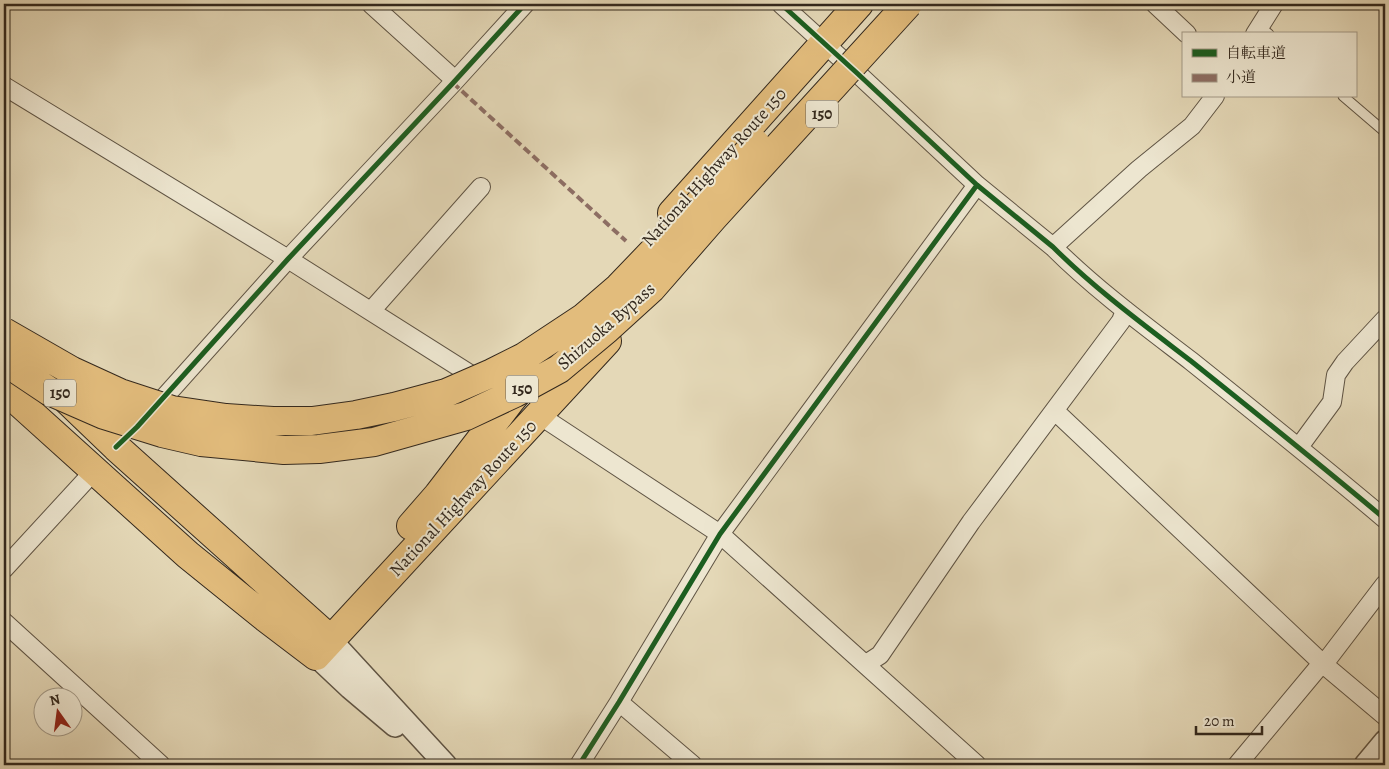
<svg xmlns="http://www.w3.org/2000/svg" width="1389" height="769" font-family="Alegreya,'Noto Serif JP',serif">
<rect width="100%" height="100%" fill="#e4d8b7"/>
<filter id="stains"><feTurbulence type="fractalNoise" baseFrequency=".004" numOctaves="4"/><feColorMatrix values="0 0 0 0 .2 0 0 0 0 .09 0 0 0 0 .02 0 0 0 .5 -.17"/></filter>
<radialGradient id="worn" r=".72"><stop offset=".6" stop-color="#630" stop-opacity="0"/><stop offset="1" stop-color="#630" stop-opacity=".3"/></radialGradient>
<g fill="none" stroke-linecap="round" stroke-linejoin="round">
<g stroke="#5f5444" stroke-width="11">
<path id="service" d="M1259 26 1269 34
M1343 96 1385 132"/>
</g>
<g stroke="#5f5444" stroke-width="20">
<path id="minor" d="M371 4 455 80
M781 4 858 74 977 185 1053 247C1095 289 1144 325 1191 361 1256 413 1321 465 1385 519
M1155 4 1187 34
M1255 34 1274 4
M4 86 288 259 511 400
M1053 247 1139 169 1192 126 1215 96
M371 311 481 187
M152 411 288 259 453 83 525 4
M1055 411 1322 663 1385 716
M539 415 720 534 977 765
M1299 447 1332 402 1336 375 1345 362 1385 319
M4 569 95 470
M4 622 161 765
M866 664 880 655 971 522 1121 321 1125 310
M619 702 693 765
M579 765 619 702 720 534 977 185
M1237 765 1322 663 1327 660 1385 584"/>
</g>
<g stroke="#5f5444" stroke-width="24">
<path id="tertiary" d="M331 640 446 765
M316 656 350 688 395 726
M1365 765 1385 741"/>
</g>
<g stroke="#33281d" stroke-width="30">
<path id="trunk" d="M672 213 859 4
M4 389 188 555 266 618 316 656
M67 400 116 447 331 640
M411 526 438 495 511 400 568 332
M316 656 607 341"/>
</g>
<use href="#service" stroke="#ede6d0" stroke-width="9"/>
<use href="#minor" stroke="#ede6d0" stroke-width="18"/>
<use href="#tertiary" stroke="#ede6d0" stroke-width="21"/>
<use href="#trunk" stroke="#e2bc7c" stroke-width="28"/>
<g stroke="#33281d" stroke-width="30" stroke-linecap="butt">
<path id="trunk-bridge" d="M4 332 72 371 120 393 172 410 226 418 273 421H312L356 415 394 407 446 393 492 373 524 357 583 318 619 287 756 144
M4 361 49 391 104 415 162 433 201 442 284 450 319 449 374 442 466 416 515 393 559 369 607 329 651 289 713 218 908 4"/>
</g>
<use href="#trunk-bridge" stroke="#e2bc7c" stroke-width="28"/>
<path stroke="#8d6e63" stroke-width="4" stroke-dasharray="8 4" stroke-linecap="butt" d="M453 83 626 241"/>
<g stroke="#ede6d0" stroke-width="8">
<path id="cycleway" d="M781 4 858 74 977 185 1053 247C1095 289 1144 325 1191 361 1256 413 1321 465 1385 519
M116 447 137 427 288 259 453 83 525 4
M579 765 619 702 720 534 977 185"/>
</g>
<use href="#cycleway" stroke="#1b5e20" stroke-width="5"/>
</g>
<g text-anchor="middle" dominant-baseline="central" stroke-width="4" stroke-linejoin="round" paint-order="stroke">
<g fill="#ede6d0" stroke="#6b6153" stroke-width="1">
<rect x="806" y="100.5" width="32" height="27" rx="4"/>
<rect x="506" y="375.5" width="32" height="27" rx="4"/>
<rect x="44" y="379.5" width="32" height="27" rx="4"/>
</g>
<g font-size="16" font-weight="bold" fill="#33281d">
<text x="822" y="114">150</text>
<text x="522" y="389">150</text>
<text x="60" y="393">150</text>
</g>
<g font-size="18" fill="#33281d" stroke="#ede6d0">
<text transform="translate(714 167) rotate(-48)">National Highway Route 150</text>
<text transform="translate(606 326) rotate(-41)">Shizuoka Bypass</text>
<text transform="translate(463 498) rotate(-47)">National Highway Route 150</text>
</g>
</g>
<rect width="1389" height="769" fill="none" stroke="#e4d8b7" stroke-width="20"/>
<rect x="5" y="5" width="1379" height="759" fill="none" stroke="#33281d" stroke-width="2.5"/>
<rect x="10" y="10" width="1369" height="749" fill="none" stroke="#33281d"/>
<rect x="1182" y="32" width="175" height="65" fill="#ede6d0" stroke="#a39a88"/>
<rect x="1192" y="49" width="25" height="8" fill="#1b5e20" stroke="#a39a88"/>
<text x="1226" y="58" font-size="15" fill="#33281d">自転車道</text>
<rect x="1192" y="74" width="25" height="8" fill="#8d6e63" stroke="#a39a88"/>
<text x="1226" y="82" font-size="15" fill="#33281d">小道</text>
<g transform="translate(58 712) rotate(346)"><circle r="24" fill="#ede6d0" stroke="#a39a88"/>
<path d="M0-4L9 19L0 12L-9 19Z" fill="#8f2418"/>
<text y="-8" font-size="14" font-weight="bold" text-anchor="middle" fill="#33281d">N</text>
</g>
<path d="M1196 726v8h66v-8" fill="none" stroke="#33281d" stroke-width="2.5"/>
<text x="1204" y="726" font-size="15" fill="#33281d" stroke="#ede6d0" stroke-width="4" paint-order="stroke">20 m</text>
<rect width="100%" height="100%" filter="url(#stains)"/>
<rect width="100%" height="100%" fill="url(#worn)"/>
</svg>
